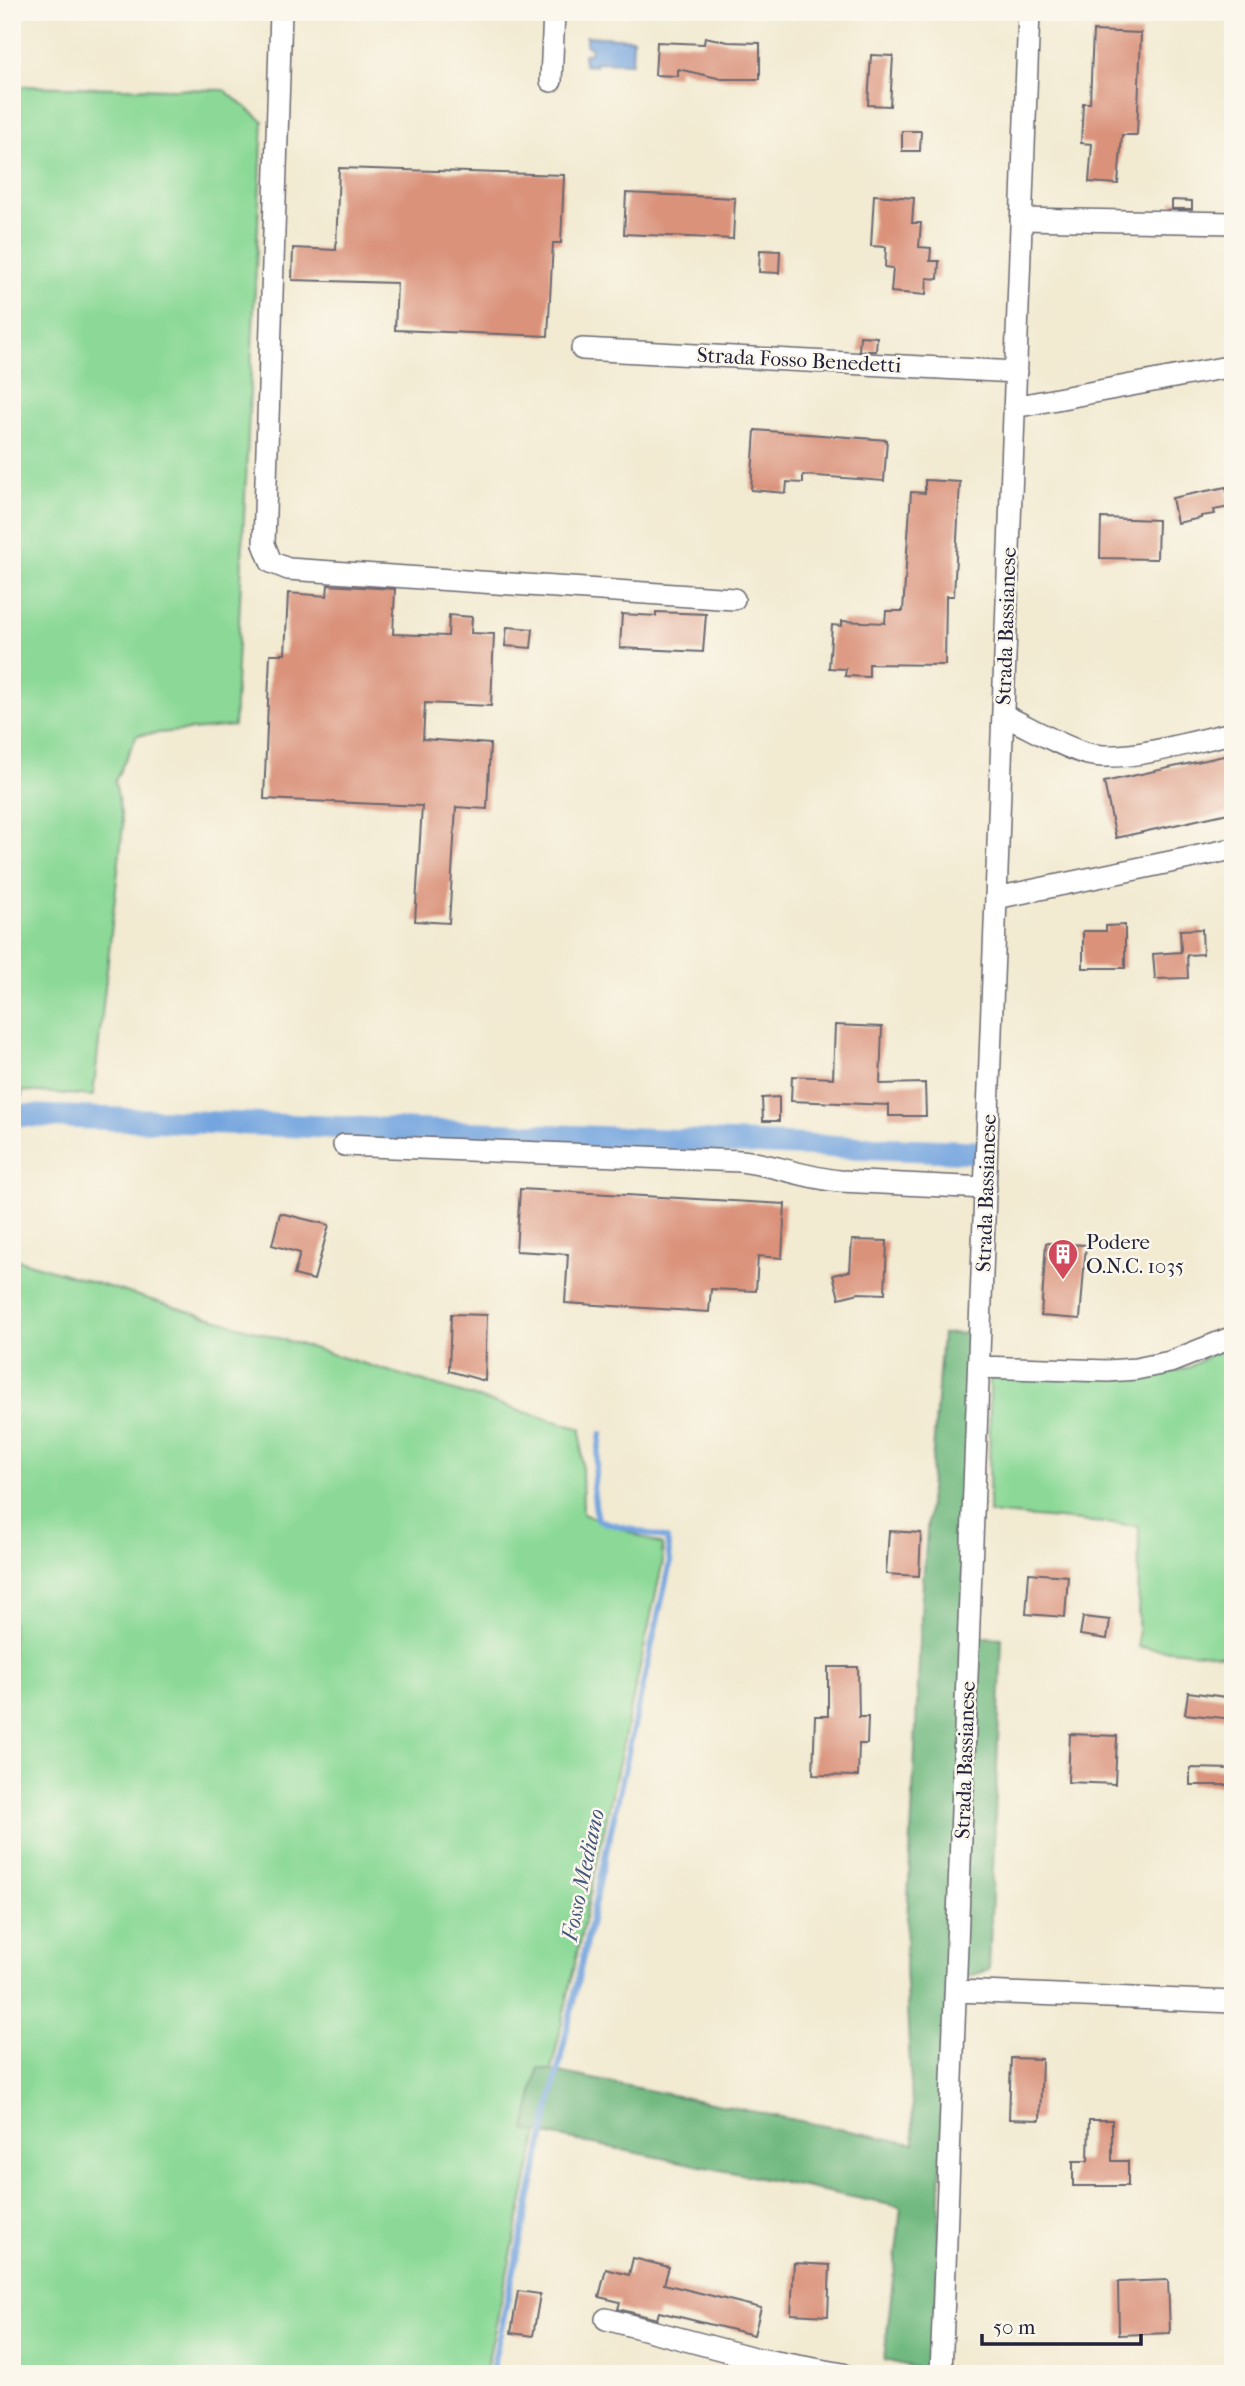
<svg xmlns="http://www.w3.org/2000/svg" width="1245" height="2386" font-family="'IM FELL French Canon',serif">
<rect width="100%" height="100%" fill="#fbf7ec"/>
<filter id="ink" filterUnits="userSpaceOnUse"><feTurbulence type="fractalNoise" baseFrequency=".0143" numOctaves="2"/><feDisplacementMap in="SourceGraphic" scale="14" xChannelSelector="R" yChannelSelector="G"/><feConvolveMatrix kernelMatrix="1 2 1 2 8 2 1 2 1" color-interpolation-filters="sRGB"/></filter>
<filter id="wash" filterUnits="userSpaceOnUse"><feTurbulence type="fractalNoise" baseFrequency=".00686" numOctaves="4" result="noise"/><feDisplacementMap in="SourceGraphic" scale="28" xChannelSelector="R" yChannelSelector="G"/><feGaussianBlur stdDeviation="1.57" result="paint"/><feColorMatrix in="noise" values="0 0 0 0 0 0 0 0 0 0 0 0 0 0 0 0 0 1.4 0 .05"/><feComposite in="paint" operator="in"/></filter>
<g filter="url(#wash)">
<rect width="100%" height="100%" fill="#f2ead1"/>
<path fill="#8cd997" stroke="#577e69" stroke-width="2" d="M12 86 224 90 263 121 234 726 137 735 115 781 123 825 93 1096 23 1091 12 1131Z
M12 1258 581 1429 583 1514 662 1545 663 1561 485 2374H12Z
M1233 1341V1656L1138 1647 1139 1526 989 1513 990 1378 1153 1377 1190 1367Z"/>
<path fill="#71b980" stroke="#4a6e5e" stroke-width="2" d="M973 1333 961 1636 1002 1638 989 1970 947 1983 934 2372 884 2360 901 2207 525 2130 538 2068 914 2144 905 1967 922 1596 942 1334Z"/>
<path fill="#75a5df" stroke="#4c648d" stroke-width="2" d="M586 36 633 39 632 63 595 62V66L584 65V54L590 53 591 47 586 46Z"/>
<g fill="none" stroke-linecap="round" stroke-linejoin="round">
<path stroke="#75a5df" stroke-width="6" d="M491 2374 670 1562 667 1539 597 1520 593 1488 601 1434"/>
<path stroke="#75a5df" stroke-width="23" d="M12 1115 978 1152"/>
</g>
<g id="blocks">
<path fill="#da927a" d="M1093 31 1141 33 1137 135H1122L1118 184 1089 182 1092 144 1081 143 1083 103H1090Z
M705 37 728 42 760 43V79H722L678 69V76L655 75 657 42 704 44Z
M871 55 893 56 890 106 868 105Z
M902 131H921L920 151H902Z
M339 168 564 175 561 243H553L548 336 395 330 397 283 292 280 293 248 336 250Z
M626 193 735 198 733 239 624 234Z
M874 195 914 198 912 223H921L919 247 931 248 930 261H939L938 279 927 278 926 295 891 292 893 268 885 267 886 247 871 246Z
M1172 200 1192 201V209H1172Z
M760 250 780 251 779 273 759 272Z
M860 336 877 337 876 351H859Z
M755 430 887 440 884 481 803 475V483L787 482 786 493 751 490Z
M925 480 960 482 954 596H946L945 665 869 664V677L845 676 846 669 829 668 832 625 842 626V621L885 623 886 611H903L911 492 925 493Z
M1226 487 1230 507 1214 510 1215 514 1201 516V518L1177 523 1172 498Z
M1101 518 1158 520 1157 559 1100 558Z
M328 585 395 589 393 634 448 636 449 615 472 617 471 633 494 634 491 706 425 703 423 739 490 744 487 809 456 807 449 923 415 921 422 806 264 799 270 654H285L288 593 327 596Z
M656 612 706 614 703 652 620 648 622 614 656 616Z
M507 627 533 629 531 648 505 646Z
M1233 754V812L1116 838 1104 782Z
M1125 925V968H1083V931H1106V926Z
M1202 929 1203 954 1187 955 1188 978 1155 979 1153 954 1181 952 1180 930Z
M835 1025 882 1027 880 1084 925 1083 926 1116H889V1105L791 1101 792 1076 833 1078Z
M779 1097V1121H763L762 1098Z
M520 1189 785 1204 782 1258 758 1256 756 1291 711 1289 709 1312 565 1303 568 1254 516 1251Z
M280 1213 329 1225 314 1280 294 1275 300 1253 272 1245Z
M852 1240 887 1241 885 1294 859 1293 839 1298 833 1275 850 1271Z
M1046 1243 1086 1245 1080 1319 1041 1316Z
M451 1314 487 1315 485 1381 449 1371Z
M889 1531 921 1533 919 1576 886 1574Z
M1029 1573 1068 1576 1065 1617 1026 1614Z
M1083 1617 1110 1620 1107 1639 1080 1635Z
M828 1667H858L859 1717H868L867 1744H859L858 1776 813 1775 815 1716H828Z
M1188 1692 1233 1698V1719L1185 1714Z
M1070 1734 1117 1736 1115 1784 1068 1782Z
M1190 1768 1233 1769V1785H1190Z
M1011 2058 1042 2059 1040 2120 1009 2119Z
M1089 2120H1112V2161H1128V2186H1073V2161H1088Z
M633 2258 669 2267 664 2284 761 2308 754 2335 659 2312 657 2319 618 2309 620 2302 599 2297 606 2269 629 2275Z
M794 2263 830 2265 828 2316 791 2314Z
M1168 2280 1170 2333 1119 2335 1118 2282Z
M518 2291 540 2294 533 2336 511 2333Z"/>
</g>
</g>
<g filter="url(#ink)">
<use href="#blocks" fill-opacity="0" stroke="#6b6870" stroke-width="2"/>
<g fill="none" stroke-linecap="round" stroke-linejoin="round">
<g stroke="#6b6870" stroke-width="24">
<path id="minor" d="M281 12 264 544 271 562 288 569 734 599
M551 81 554 12
M1021 219 1233 223
M582 349 1016 372
M1014 407 1233 366
M1003 715C1027 726 1064 748 1088 754 1126 763 1193 741 1233 733
M996 898 1233 849
M344 1145 741 1161C775 1165 806 1178 840 1181L986 1188
M980 1367 1108 1371 1136 1369 1170 1362 1233 1337
M956 1991 1233 2002
M606 2319 754 2358 843 2374
M941 2374 1029 12"/>
</g>
<use href="#minor" stroke="#fff" stroke-width="21"/>
</g>
</g>
<defs>
<g id="building-pin" transform="scale(1.575)"><path d="M0 17L-7.5 6A9.5 9.5 0 1 1 7.5 6Z" fill="#d1495b" stroke="#fbf7ec"/><path d="M-4-6H4V6H1V3H-1V6H-4ZM-2.5-4.3h1.7v1.8h-1.7ZM.8-4.3h1.7v1.8H.8ZM-2.5-1h1.7V.8h-1.7ZM.8-1h1.7V.8H.8Z" fill="#fff"/></g>
</defs>
<g fill-rule="evenodd">
<use href="#building-pin" x="1063" y="1254"/>
</g>
<g text-anchor="middle" dominant-baseline="central" stroke-width="5" stroke-linejoin="round" paint-order="stroke">
<g font-size="21" fill="#22223b" stroke="#fbf7ec">
<text transform="translate(799 360) rotate(3)">Strada Fosso Benedetti</text>
<text transform="translate(1006 626) rotate(-88)">Strada Bassianese</text>
<text transform="translate(986 1193) rotate(-88)">Strada Bassianese</text>
<text transform="translate(965 1760) rotate(-88)">Strada Bassianese</text>
</g>
<g font-size="21" fill="#22223b" stroke="#fbf7ec" text-anchor="start">
<text x="1086" y="1242">Podere<tspan x="1086" dy="24">O.N.C. 1035</tspan></text>
</g>
<g font-size="23" font-style="italic" fill="#43567d" stroke="#fbf7ec">
<text transform="translate(583 1875) rotate(-78)">Fosso Mediano</text>
</g>
</g>
<rect width="1245" height="2386" fill="none" stroke="#fbf7ec" stroke-width="42"/>
<path d="M982 2334v10h159v-10" fill="none" stroke="#22223b" stroke-width="3.5"/>
<text x="993" y="2334" font-size="21" fill="#22223b" stroke="#fbf7ec" stroke-width="5" paint-order="stroke">50 m</text>
</svg>
